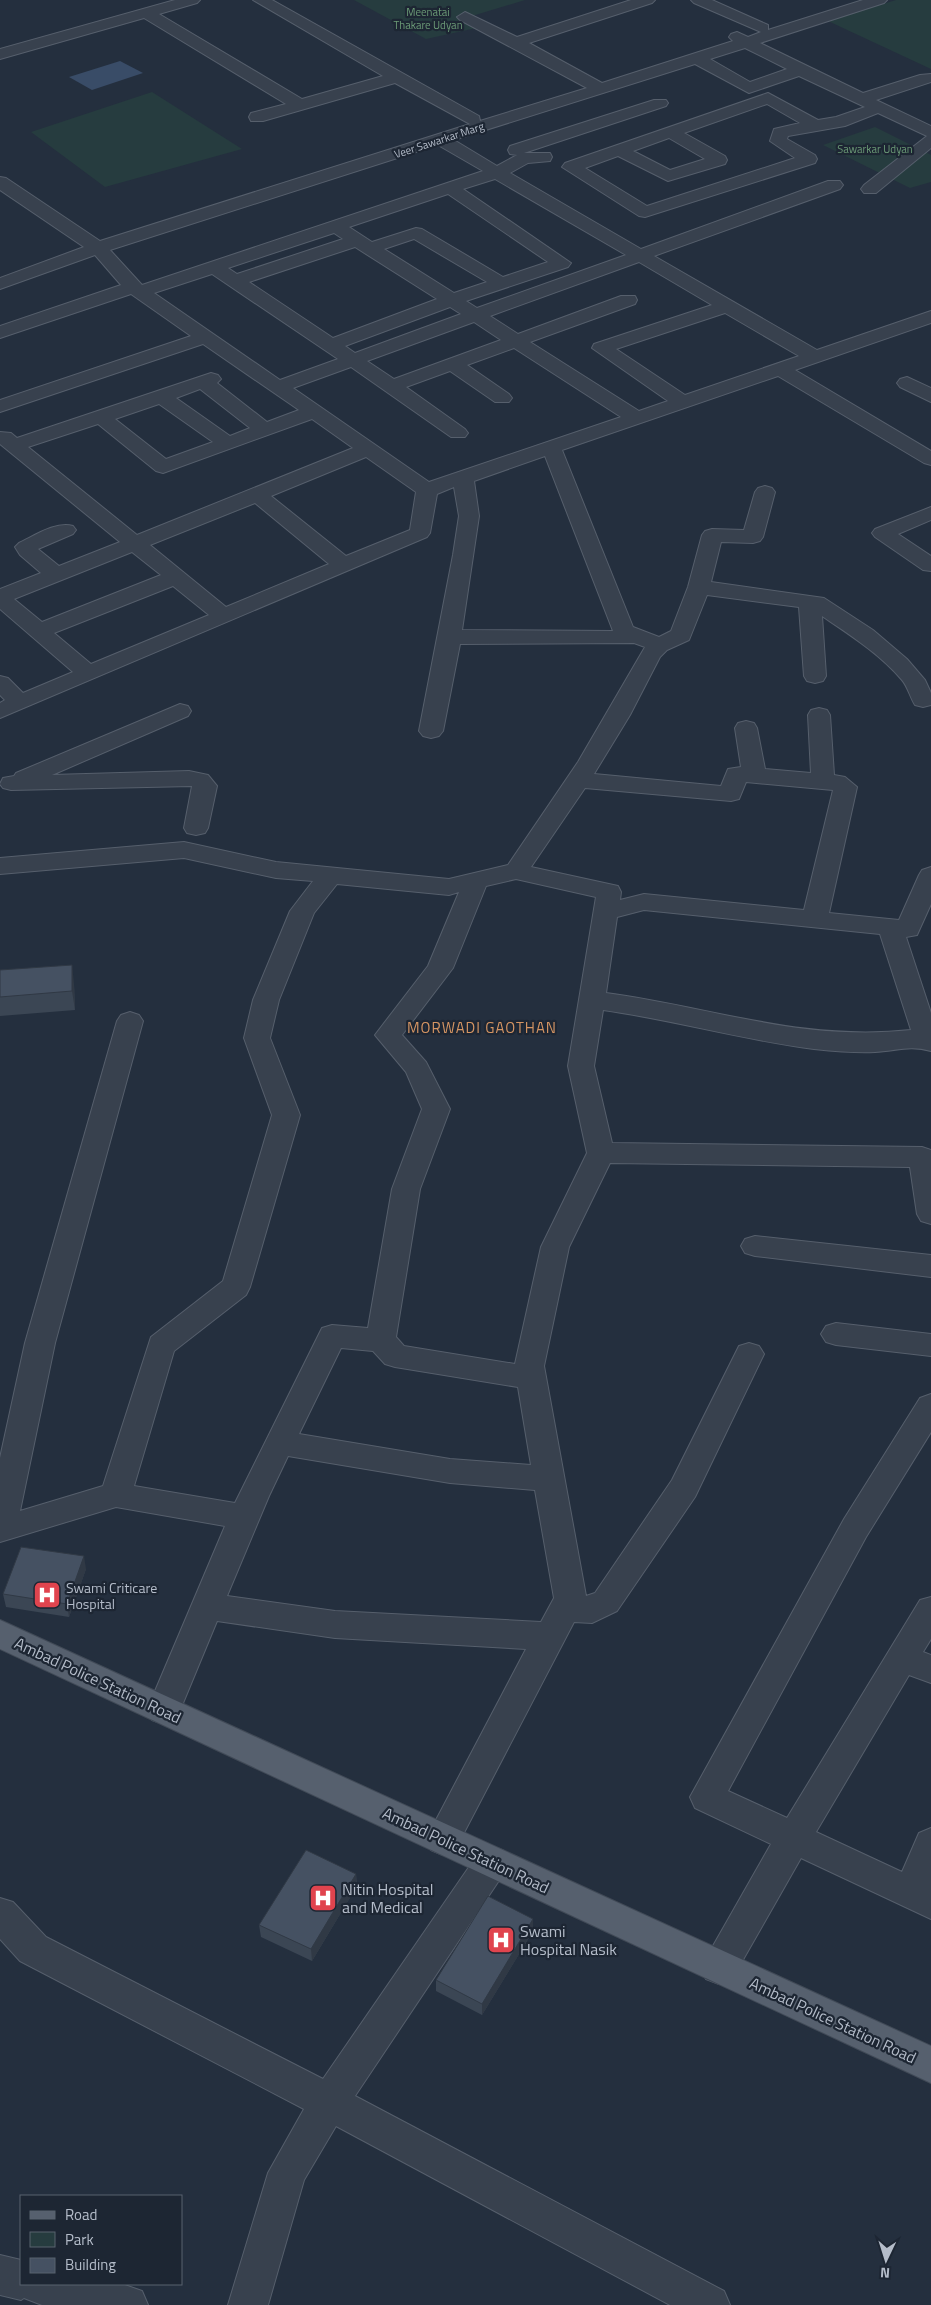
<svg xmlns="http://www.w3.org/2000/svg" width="931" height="2305" font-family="'Titillium Web',sans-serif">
<rect width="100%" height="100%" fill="#242f3e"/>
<path fill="#263c3f" d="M354 0H525L472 16 481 27 426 39Z
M896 0H931V69L828 21Z
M152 92 242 149 105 187 31 132Z
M875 127 931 155V182L910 188 823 145Z"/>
<path fill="#394c67" d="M120 61 143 73 92 90 69 77Z"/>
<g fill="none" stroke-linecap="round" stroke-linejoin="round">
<g stroke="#565f6c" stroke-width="2">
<path id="minor" d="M175 0H200L197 3 159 14 302 99 383 76 253 0H272L479 116 480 121 587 88 460 20 457 17 465 12 517 37 631 0H655L652 3 529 43 602 83 733 41 729 37 731 34 737 32 748 37 761 32 694 3 691 0H712L768 25V30L863 0H887L884 3 760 43 863 93 920 75 931 74V82L876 100 931 126V148L876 193H864L861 189 864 185 927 136 878 113 845 126 788 136 787 139 815 155 817 159 815 163 645 217 639 216 562 167 565 163 768 93 818 120 836 117 865 107 799 76 749 93 695 64 454 140 497 166 517 155 510 154 508 150 510 146 654 100H666L668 103 666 106 524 153H550L552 157 550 161 528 163 510 173 641 249 828 181H840L843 185 840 189 654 256 817 350 931 311V323L795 370 931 451V465L924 463 778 376 562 450 633 627 659 637 671 631 688 587 702 535 705 531 712 529 744 530 755 492 758 488 765 486 772 488 775 492 763 537 760 541 753 543 721 542 711 582 824 598 873 630 907 659 925 680 931 693V705L923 707 915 705C910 697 908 687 902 680 880 654 850 635 822 616L826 676 823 681 815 683 807 681 804 676 799 607 707 595 689 640 667 650 660 657 630 715 594 774 721 786 728 769 741 767 735 728 738 723 746 721 754 723 757 728 765 769 811 773 808 715 811 710 819 708 827 710 830 715 834 775 845 777 857 787 829 913 899 920 919 875 922 870 931 867V904L917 935 906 937 931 1013V1051C909 1045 897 1051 875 1052 855 1053 833 1051 814 1049 743 1040 674 1020 603 1010L594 1066 612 1143 922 1147 931 1150V1224L921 1221 917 1214 910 1167 610 1163 569 1247 544 1366 586 1596 595 1593 672 1480 739 1346 749 1343 759 1346 764 1354 695 1497 617 1611 592 1623 574 1622 455 1850 443 1855 431 1850 426 1839 526 1649 335 1638 217 1621 176 1720 164 1724 152 1720 147 1710 225 1526 116 1507 0 1542V1458L25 1343 117 1021 121 1015 130 1012 139 1015 143 1021 55 1343 20 1511 103 1486 151 1337 223 1281 272 1115 244 1038 253 1000 290 911 313 881 276 878 184 858 0 874V858L184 842 276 862 449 879 508 865 578 762 645 647 634 643 460 644 443 731 439 736 431 738 423 736 419 731 453 555 459 516 454 487 437 494 430 533 427 537 0 718V703L5 700 0 695V676L8 678 23 693 73 672 0 609V589L41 573 20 555 15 547 19 543C34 536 56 521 73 526L76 530 73 534 38 549 59 566 120 542 0 444V432L11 433 17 438 211 373 218 375 221 379 217 383 267 422 299 410 203 344 0 412V400L191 336 131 294 0 338V326L121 285 95 255 0 289V278L84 247 0 190V177L6 178 100 241 470 124 395 83 263 121H251L249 117 251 113 286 104 144 18 0 59V49ZM745 48 787 69 750 82 710 59ZM767 104 800 123 774 129 770 141 795 158 647 206 585 168 618 156 668 181 725 164 727 160 725 156 684 133ZM669 138 705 159 670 170 633 151ZM438 145 483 171 142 285 110 250ZM495 179 626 255 477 308 466 301 568 267 571 263 463 189ZM448 194 548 262 503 277 422 229 416 228 372 242 349 227ZM334 233 343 239 237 274 228 268ZM414 239 487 282 454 293 384 249ZM355 247 437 299 333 338 249 282ZM639 262 712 305 594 344 592 348 668 401 639 411 530 342 635 304 637 300 635 296H621L518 334 490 316ZM212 274 338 359 280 380 154 293ZM450 307 461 314 355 353 345 346ZM725 313 799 356 685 395 616 349ZM474 322 501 340 394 379 367 361ZM514 348 621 417 429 482 293 388 351 367 451 437H465L468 433 465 429 406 387 450 371 495 402H509L512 398 509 394 467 365ZM200 389 250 428 230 436 176 398ZM159 404 213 442 166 459 115 419ZM312 419 353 448 137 535 28 447 98 424 156 471 163 473ZM545 456 613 631 462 630 479 516 474 481ZM366 457 416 492 410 530 346 556 271 496ZM255 503 329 564 226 607 150 545ZM132 552 161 575 42 622 14 599ZM173 586 209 615 91 664 54 633ZM746 782 833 790 804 910 644 894 620 900 621 892 618 886 531 867 585 788 731 801 739 799ZM516 879 596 897 568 1066 587 1153 541 1247 515 1364 404 1346 396 1337 420 1189 450 1109 426 1062 402 1035 453 968 486 886ZM337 884 449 895 459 892 428 966 375 1035 406 1072 422 1109 392 1189 368 1328 332 1325 322 1328 235 1503 134 1486 174 1351 246 1295 250 1287 300 1115 270 1038 279 1000 314 913ZM644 910 880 934 911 1030C802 1042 711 1007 606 993L617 917ZM341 1348 373 1351 385 1364 395 1367 518 1387 531 1465 450 1459 299 1434ZM288 1456 450 1483 535 1490 554 1598 541 1622 335 1611 227 1596 269 1496Z
M907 377 931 388V402L900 387 897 383 900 379Z
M931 507V520L898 534 931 556V571L923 570 875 537 872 533 875 529Z
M180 704 188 706 191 711 188 716 52 775 189 771 208 775 217 786 208 828 205 833 196 835 187 833 184 828 192 786 11 790 3 788 0 784 3 778 14 776 16 773Z
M755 1236 931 1255V1277L755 1256 745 1253 741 1246 745 1239Z
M836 1323 931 1334V1356L836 1345 826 1342 821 1334 826 1326Z
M931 1394V1432L866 1537 728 1791 787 1818 920 1600 931 1597V1639L923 1652 931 1655V1683L909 1675 816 1832 902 1872 919 1833 931 1828V1919L801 1858 732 1979 719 1984 706 1979 701 1967 771 1844 695 1808 690 1797 844 1519 920 1398Z
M492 1846 504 1851 510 1862 504 1873 355 2096 724 2291 730 2305H670L336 2126 304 2180 268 2305H228L268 2173 304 2109 20 1961 0 1939V1898L13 1902 46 1937 323 2079 480 1851Z
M0 2255 21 2260V2284H122L142 2291 148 2305H42L24 2298 21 2300 0 2295Z"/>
</g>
<g stroke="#414a57" stroke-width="2">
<path id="major" d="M0 1620 931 2046V2083L0 1649Z"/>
</g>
<use href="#minor" fill="#38414e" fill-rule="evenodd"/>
<use href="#major" fill="#56606e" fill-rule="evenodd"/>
</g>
<path fill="#3b4654" d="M0 970 74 984 75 1010 0 1016Z
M86 1569 69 1617 6 1607 3 1594Z
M356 1874 357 1886 312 1961 261 1937 259 1925Z
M533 1919V1931L482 2015 436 1991V1980Z"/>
<path fill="#303945" d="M72 965 74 984 75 1010 72 991Z
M84 1556 86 1569 69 1617 67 1604Z
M356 1874 357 1886 312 1961 311 1949Z
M533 1919V1931L482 2015V2004Z"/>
<path fill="#455162" stroke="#303945" d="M72 965V991L0 997V970Z
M21 1547 84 1556 67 1604 3 1594Z
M306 1850 356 1874 311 1949 259 1925Z
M488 1896 533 1919 482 2004 436 1980Z"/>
<defs>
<g id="hospital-square" transform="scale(1.4375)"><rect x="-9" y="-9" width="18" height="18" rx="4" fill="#e0444e" stroke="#1d2633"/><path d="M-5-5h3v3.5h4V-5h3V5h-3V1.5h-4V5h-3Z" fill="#fff"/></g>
</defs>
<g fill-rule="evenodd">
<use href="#hospital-square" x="47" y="1595"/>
<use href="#hospital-square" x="323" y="1898"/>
<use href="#hospital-square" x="501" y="1940"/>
</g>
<g text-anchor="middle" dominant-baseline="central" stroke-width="4.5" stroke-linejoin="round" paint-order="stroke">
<g font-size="11" fill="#6b9a76" stroke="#1d2633">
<text x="428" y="12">Meenatai<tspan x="428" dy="13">Thakare Udyan</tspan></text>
<text x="875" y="149">Sawarkar Udyan</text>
</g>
<g font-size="11" fill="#b4bcc9" stroke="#1d2633">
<text transform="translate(439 140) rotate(-18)">Veer Sawarkar Marg</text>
</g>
<g font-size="14" fill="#b4bcc9" stroke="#1d2633" text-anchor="start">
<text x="66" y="1587">Swami Criticare<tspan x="66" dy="16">Hospital</tspan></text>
</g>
<g font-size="15" letter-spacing="1" fill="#d59563" stroke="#1d2633">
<text x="482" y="1027">MORWADI GAOTHAN</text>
</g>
<g font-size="16" fill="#b4bcc9" stroke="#1d2633">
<text transform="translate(98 1680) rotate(25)">Ambad Police Station Road</text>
<text transform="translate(466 1850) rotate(25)">Ambad Police Station Road</text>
<text transform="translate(833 2020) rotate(25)">Ambad Police Station Road</text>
</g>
<g font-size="16" fill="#b4bcc9" stroke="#1d2633" text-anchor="start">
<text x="342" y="1889">Nitin Hospital<tspan x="342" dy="18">and Medical</tspan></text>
<text x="520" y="1931">Swami<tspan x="520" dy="18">Hospital Nasik</tspan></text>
</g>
</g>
<rect x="20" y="2195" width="162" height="90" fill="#1d2633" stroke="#59626f"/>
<rect x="30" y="2211" width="25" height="8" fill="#56606e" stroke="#59626f"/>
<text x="65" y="2220" font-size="15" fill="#b4bcc9">Road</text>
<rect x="30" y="2232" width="25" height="15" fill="#263c3f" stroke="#59626f"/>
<text x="65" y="2245" font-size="15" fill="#b4bcc9">Park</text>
<rect x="30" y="2258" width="25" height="15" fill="#455162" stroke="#59626f"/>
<text x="65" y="2270" font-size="15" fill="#b4bcc9">Building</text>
<g transform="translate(886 2260) rotate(184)" stroke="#1d2633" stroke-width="4" paint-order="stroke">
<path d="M0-4L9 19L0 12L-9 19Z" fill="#b4bcc9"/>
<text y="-8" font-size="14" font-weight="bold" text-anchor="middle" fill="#b4bcc9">N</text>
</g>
</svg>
